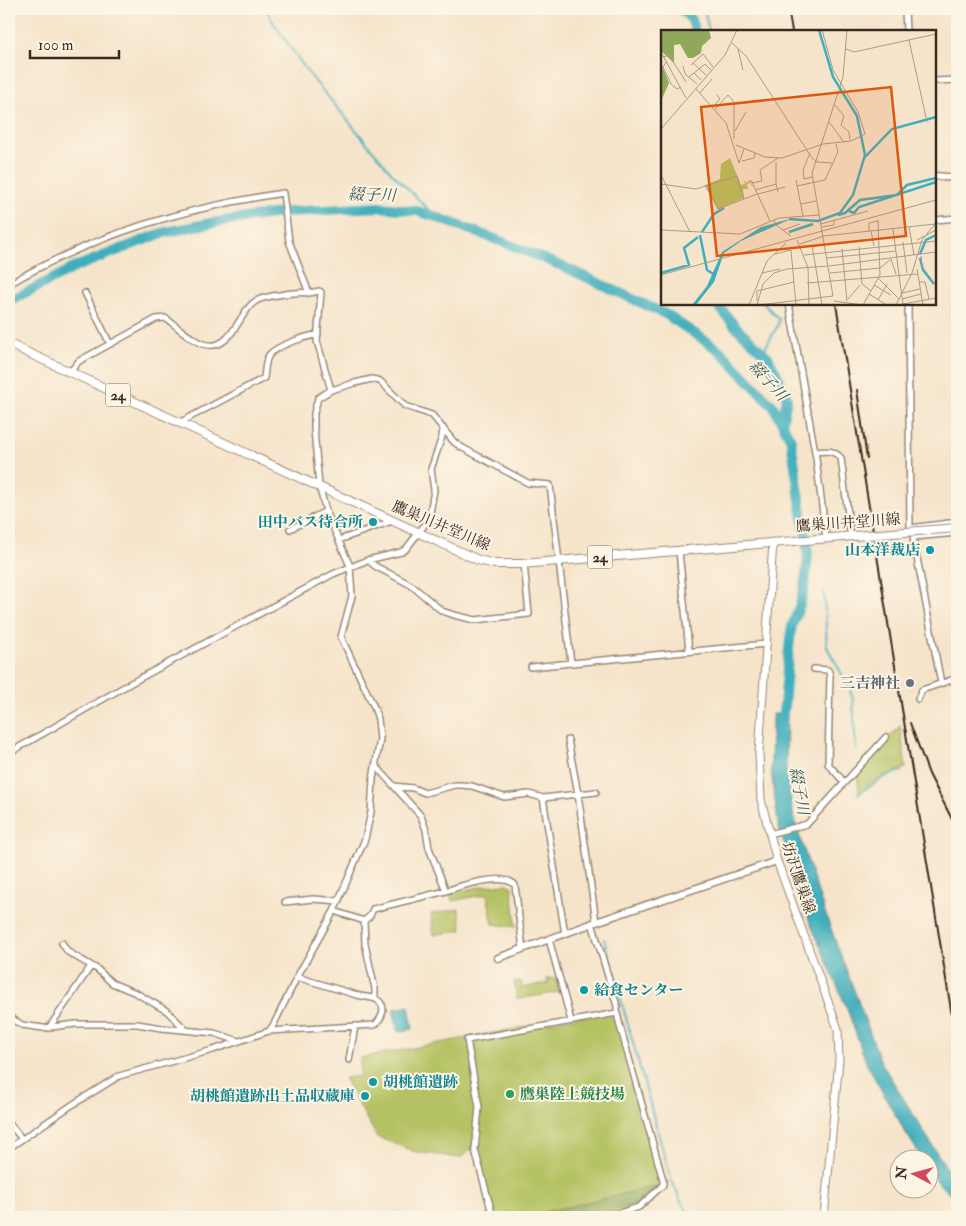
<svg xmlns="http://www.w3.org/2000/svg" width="966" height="1226" font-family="'IM FELL Double Pica','Noto Serif JP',serif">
<rect width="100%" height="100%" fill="#fcf5e5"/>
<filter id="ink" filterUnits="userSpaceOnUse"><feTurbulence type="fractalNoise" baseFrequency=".02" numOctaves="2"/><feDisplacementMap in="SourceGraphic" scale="10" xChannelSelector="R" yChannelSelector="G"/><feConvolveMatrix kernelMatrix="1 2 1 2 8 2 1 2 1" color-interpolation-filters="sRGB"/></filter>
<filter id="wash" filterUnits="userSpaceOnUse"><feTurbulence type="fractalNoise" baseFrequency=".0096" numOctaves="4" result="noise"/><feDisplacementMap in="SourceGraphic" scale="20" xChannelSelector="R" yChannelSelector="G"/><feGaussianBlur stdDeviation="1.12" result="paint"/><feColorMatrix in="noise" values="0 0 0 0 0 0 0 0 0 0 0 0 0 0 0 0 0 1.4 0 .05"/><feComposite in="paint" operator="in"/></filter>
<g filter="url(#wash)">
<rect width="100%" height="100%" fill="#f6e4ca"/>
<path fill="#b5c263" stroke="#787640" d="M900 726 906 768 884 776 859 792 857 772Z
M507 884 512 887 516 927 493 924 487 894 452 901 451 894 452 893 484 886Z
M459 909 462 930 434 935 431 914Z
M555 978 559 992 519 999 517 998 514 982 521 981 522 988 548 983 547 979Z
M614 1010 617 1013 663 1185 639 1207 607 1217H493L474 1148 460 1158 416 1152 377 1137 344 1078 360 1076V1058Z"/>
<path fill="#90a859" stroke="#66693c" d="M660 1185 633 1205 596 1217H541L545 1212Z"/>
<path fill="#40afbd" stroke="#3e6c6e" d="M772 714H787L786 770 794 819 824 910 881 1062 952 1177 957 1181V1201C944 1189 929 1177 928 1158H922L904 1130 867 1065 847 1009 810 923 778 824 771 770Z
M409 1006 413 1029 398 1032 393 1009Z"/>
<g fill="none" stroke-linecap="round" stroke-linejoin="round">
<path stroke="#40afbd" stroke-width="2" d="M267 9 271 19 309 74 391 172 436 217
M704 9 709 31
M763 352 778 325 779 319 764 304
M824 592 827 647 849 687 853 700 856 750
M858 794 885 777 902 771
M604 939 671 1179 682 1204 691 1217"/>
<path stroke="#40afbd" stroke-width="10" d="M681 9 692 20 695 31
M9 301 78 266 162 233 211 223 287 212 380 207 417 211 436 217 503 242 571 270 667 315 719 350 773 406 791 440 808 554C807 571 805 588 800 604 798 612 794 619 792 626 786 660 787 694 781 727
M717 304 734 325 768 357 777 374 787 398 782 423"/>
</g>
</g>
<g filter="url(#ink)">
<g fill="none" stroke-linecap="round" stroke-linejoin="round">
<g stroke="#988774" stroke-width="8">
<path id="minor" d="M905 9 906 31
M935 81 957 80
M935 220 957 218
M9 284C96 234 184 208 283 193L289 241 309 293 319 291 321 292 317 341 331 390
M85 293 110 344
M789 304 816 458 826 538
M908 304 910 528 913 537 941 683
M69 373 79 361 156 319 165 318C176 325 191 340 203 344 233 353 238 311 256 301 264 296 300 291 309 293
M179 423 264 378C265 372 265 360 269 355 277 345 305 337 318 334
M815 452C827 451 832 449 841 458L850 531
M910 528 957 522
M290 529 326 511
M913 537 957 533
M339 540 392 521
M679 551 689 651
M368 560 375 566 411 585 442 611 454 615 475 620 529 614 524 564
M531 667 766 644
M814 669 828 670 830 675 828 764 844 782
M918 699 922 690 957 678
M568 740 578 794 596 922
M9 753 131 683 333 574 368 560 401 552 406 549 429 519 434 490 431 469 442 437 443 428
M375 765 421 816 426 830 429 848 446 891C460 886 504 872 515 885L523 949
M394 786 413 788 425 793 455 785H461L472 786 504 797 529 794 543 798
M769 834 807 824 886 737
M285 902 313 899 339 901
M334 911 364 921 365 944 375 989V999
M364 921 370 916 373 909 446 891
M592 923 617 1006V1013L620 1026 663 1180V1185L639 1207 607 1217
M565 934 543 798 596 792
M549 939 571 1021
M62 943 68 952 97 969 112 983 136 993 167 1011 185 1029
M9 1017 22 1025 43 1028 76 1024H137L162 1028 214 1033 239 1041
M49 1028 91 966
M269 1031 274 1024 297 977 334 911 365 839 371 812 373 779 380 739 378 719 374 707 341 637 352 596 350 566 326 511 319 486 314 429V413L318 398 331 390 355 383 372 379 380 381 405 406 432 415 454 442 461 447 528 483 550 485 571 663
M349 1060 355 1026
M9 1123 22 1139
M9 1148 72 1105 119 1076 213 1050 269 1031 375 1025C382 1018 388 1006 376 999 371 997 363 997 357 995 337 989 317 983 297 977
M493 1217 475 1150 479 1107 467 1040 617 1013"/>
</g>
<g stroke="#988774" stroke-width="9">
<path id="tertiary" d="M935 176 957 178
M498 958 596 922 777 861"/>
</g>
<g stroke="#988774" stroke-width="9">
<path id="secondary" d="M773 542 759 753 761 800 777 861 838 1029 839 1060 824 1217"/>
</g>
<g stroke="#988774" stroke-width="10">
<path id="primary" d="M9 344 478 560 495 564H522L854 536"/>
</g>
<use href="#minor" stroke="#fff" stroke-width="5"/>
<use href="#tertiary" stroke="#fff" stroke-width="6"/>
<use href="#secondary" stroke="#fff" stroke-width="7"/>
<use href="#primary" stroke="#fff" stroke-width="8"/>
<path stroke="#3b2a1e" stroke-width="2" d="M788 9 792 31
M836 304C876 551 917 799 957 1047
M857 390 867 459
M910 723 929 774 957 829"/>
<g stroke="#988774" stroke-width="10" stroke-linecap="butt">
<path id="primary-bridge" d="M854 536 957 528"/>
</g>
<use href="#primary-bridge" stroke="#fff" stroke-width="8"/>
</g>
</g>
<g fill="#0f9aa8" stroke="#fcf5e5" stroke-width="2">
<circle cx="373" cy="522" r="5"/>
<circle cx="930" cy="550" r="5"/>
<circle cx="584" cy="990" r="5"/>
<circle cx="373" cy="1082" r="5"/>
<circle cx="365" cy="1096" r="5"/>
</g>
<circle fill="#6b7280" stroke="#fcf5e5" stroke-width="2" cx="910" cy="683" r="5"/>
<circle fill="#2e9e5b" stroke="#fcf5e5" stroke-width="2" cx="510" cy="1094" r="5"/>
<g text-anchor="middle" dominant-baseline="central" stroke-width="4" stroke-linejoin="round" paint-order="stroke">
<g fill="#fcf5e5" stroke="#75675a" stroke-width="1">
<rect x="105.5" y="383.5" width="25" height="23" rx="4"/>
<rect x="587.5" y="545.5" width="25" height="23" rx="4"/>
</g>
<g font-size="14" font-weight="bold" fill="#3b2a1e">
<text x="118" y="395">24</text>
<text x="600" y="557">24</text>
</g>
<g font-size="15" font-weight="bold" fill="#0d838f" stroke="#fcf5e5" text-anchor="end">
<text x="363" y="522">田中バス待合所</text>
<text x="920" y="550">山本洋裁店</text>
<text x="594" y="990" text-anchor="start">給食センター</text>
<text x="383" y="1082" text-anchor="start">胡桃館遺跡</text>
<text x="355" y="1096">胡桃館遺跡出土品収蔵庫</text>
</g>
<g font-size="15" fill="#3b2a1e" stroke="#fcf5e5">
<text transform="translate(848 523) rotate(-4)">鷹巣川井堂川線</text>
<text transform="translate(441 526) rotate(23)">鷹巣川井堂川線</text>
<text transform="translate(798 878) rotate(71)">坊沢鷹巣線</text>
</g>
<g font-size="15" font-weight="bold" fill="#5b616d" stroke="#fcf5e5" text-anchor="end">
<text x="900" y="683">三吉神社</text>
</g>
<g font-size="15" font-weight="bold" fill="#27864d" stroke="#fcf5e5" text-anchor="start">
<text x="520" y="1094">鷹巣陸上競技場</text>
</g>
<g font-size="16" font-style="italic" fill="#3d5956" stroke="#fcf5e5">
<text transform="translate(372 195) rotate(2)">綴子川</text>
<text transform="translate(768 381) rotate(48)">綴子川</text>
<text transform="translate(799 791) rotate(80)">綴子川</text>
</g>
</g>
<g transform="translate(661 30)">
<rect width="275" height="275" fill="#f6e4ca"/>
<path d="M69 128 80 155 84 154 83 150 85 153 89 150 92 157 89 153 86 154 87 159H82L83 168 57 179 44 155 59 149 60 134Z" fill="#b5c263"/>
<path d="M0 0H48L50 8 41 16 40 23 32 28H27L19 14 13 15V33L0 21ZM0 33 8 53 0 71Z" fill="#90a859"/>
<path d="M132 188 80 211 63 223 53 252 35 275H31L46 256 61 222 100 197Z" fill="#40afbd"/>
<path fill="none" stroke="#40afbd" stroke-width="2.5" d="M203 128 231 99 275 87M188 181 193 183 198 177 275 152M177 185 184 183 199 170 236 165 246 155 275 148M128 189 157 191 179 183 192 165 204 125 196 86 172 47 158 0M41 202 53 184 63 178M128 202 152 194M39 205 46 240 54 245M259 224 265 210 275 205M259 228 262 240 273 254M0 243 28 235 23 218 37 207"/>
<path fill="none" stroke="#ab9a85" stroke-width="1" d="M248 10 266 92M71 13 85 26 151 128 156 132 171 133M77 19 82 40M185 19 193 22 275 4M0 22 25 68M2 27 8 25 25 52M5 32 2 37 10 54 16 59 20 57M32 33 45 45M30 35 42 24 52 37M22 36 24 44 36 54M33 43 44 34 50 40M28 47 33 43 40 50M35 59 65 93 78 133 83 119M39 63 51 49M173 74 183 86 180 95 188 102 189 110M52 77 59 69 56 65M54 79 67 65 73 72V109M168 92 183 112M0 99 64 25 76 0M74 101 85 82M75 115 104 127 121 128 162 114 190 111 204 104 197 82 172 40 161 0M149 123 142 140 143 149 151 147M81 131 93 128 94 123M115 132V154M0 145 29 202M90 150 109 191M135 150 142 186M91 153 101 151 99 140 117 128M0 154 35 159 76 146 83 169M44 155 57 179 96 164M136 156 164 150 177 122 175 114M94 160 115 154 117 162M97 164 124 157M140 174 155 171M113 190 115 195 130 206M160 194 207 181M161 197 173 195V191M248 197 253 225M232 199 242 275M0 200 79 204 118 188 158 185M122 200 139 194M208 201V193L217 191M210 201 213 216M136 210 147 238 148 275M256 210 275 200M242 212 246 243M139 214 163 206 274 194M151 215 161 275M198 217 201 254 210 261M181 219 186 271M114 224 130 220 135 275M143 225 275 211M260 226 261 237 275 255M166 228 235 221M168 236 275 222M256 239 262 275M101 243 119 239M169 243 219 238 230 229 235 244M0 245 275 170M217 248 238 269M258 252H264L268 269M146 253 257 244M213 255 230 265M241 263 259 259M208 264 224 274M187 269 199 255M241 269 260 264M217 270 226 254M96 271V261L133 252M173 271 201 275M242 274 275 268M88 275 106 231 125 213M96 275 102 254 113 243 126 239 167 236M98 275 172 266 151 143 182 47 186 0M202 275 219 245 217 190M235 275 251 243 261 210 274 194"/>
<path fill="#df570d" fill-opacity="0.15" stroke="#df570d" stroke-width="2.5" d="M230 57 245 206 56 226 40 77Z"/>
<rect width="275" height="275" fill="none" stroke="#3b2a1e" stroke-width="2.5"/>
</g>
<rect width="966" height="1226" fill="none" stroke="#fcf5e5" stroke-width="30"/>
<g transform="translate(914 1174) rotate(276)"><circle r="24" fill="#fcf5e5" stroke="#afa495"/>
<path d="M0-4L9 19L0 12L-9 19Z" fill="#d1495b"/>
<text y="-8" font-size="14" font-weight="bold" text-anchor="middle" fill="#3b2a1e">N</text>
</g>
<path d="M30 50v8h89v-8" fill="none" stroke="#3b2a1e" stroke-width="2.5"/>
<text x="38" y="50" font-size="15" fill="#3b2a1e" stroke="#fcf5e5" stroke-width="4" paint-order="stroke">100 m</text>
</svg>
